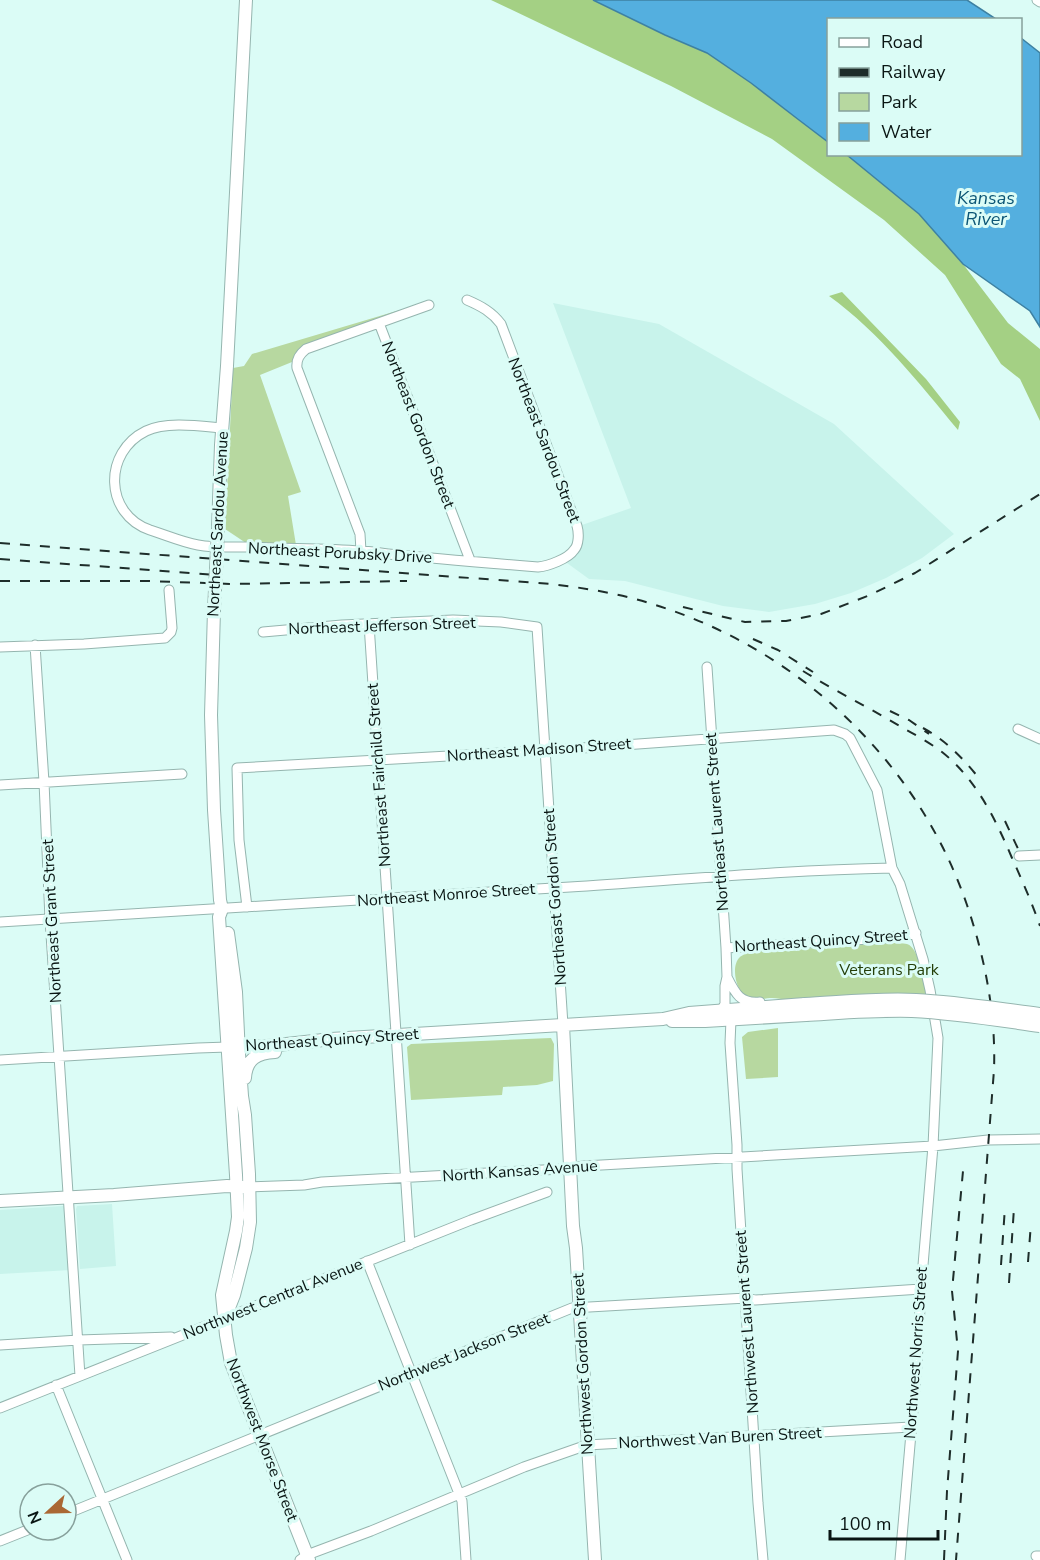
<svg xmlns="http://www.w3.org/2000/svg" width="1040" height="1560" font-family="'Nunito Sans',sans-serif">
<rect width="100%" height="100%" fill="#dbfcf6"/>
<path fill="#c8f3eb" d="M553 303 659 324 834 424 954 534 922 558 886 578 851 593 815 604 769 612 723 606 625 581 589 579 567 563 578 551 583 535 582 525 631 508Z
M112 1204 116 1266 80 1269 76 1209 77 1206Z
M63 1206 66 1207 71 1270 0 1274V1210Z"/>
<path fill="#b7d8a0" d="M420 304 294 358 292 362 260 375 301 492 288 496 296 545 246 543 225 529 233 368 244 366 252 354Z
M893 943C897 943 903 943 907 944 920 948 924 984 927 997L786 1000C782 999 777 998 772 998 765 998 756 1001 749 998 736 994 730 966 740 957 741 956 747 953 748 952Z
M778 1028V1077L746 1079 742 1037 748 1032Z
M551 1038 554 1044 553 1081 537 1085 503 1087 502 1095 411 1100 407 1047 411 1044Z"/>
<path fill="#a4d084" d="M491 0H593L665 35 707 53 751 83 799 120 828 142V154L847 155 919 214 963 264 1008 323 1040 349V421L1020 379 1001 364 945 275 884 220 772 139 671 86Z
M842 292 926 379 960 422 958 430C919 383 880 333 829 296Z"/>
<path fill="#54afdf" stroke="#3e81a2" stroke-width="1.5" d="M593 0H967L996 19 828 20V142L799 120 751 83 707 53 665 35Z
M1021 38 1040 53V327L1030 311 963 264 919 214 847 155 1020 154Z"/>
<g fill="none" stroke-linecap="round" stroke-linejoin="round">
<g stroke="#95b5af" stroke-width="11">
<path id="minor" d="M1037 0 1040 2
M379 323 470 560
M222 428C200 426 166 421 146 431 103 452 104 514 150 530 166 535 182 542 198 545 214 548 232 547 248 547 285 549 324 548 361 551 370 551 379 553 388 554 438 559 488 563 538 567 548 566 568 559 574 550 579 545 579 533 577 526L501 324C492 312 481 306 467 300
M361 551 360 534 297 368C296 359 300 354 306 349L429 305
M369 624 410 1245
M263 632 342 625 453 620 501 622 537 627 563 1025
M35 645 44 782 50 919 80 1376
M0 647 84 644 165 638 171 632 172 628 169 590
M707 667 726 948 727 977 725 986V1004L721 1011
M1018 729 1040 739
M0 785 182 774
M1019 856 1040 855
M247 907 239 840 237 768 554 750 834 730 845 734 850 738 877 790 892 868 900 884 923 959 930 990 938 1038 933 1146 921 1289 917 1364 900 1560
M0 922C190 910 380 899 570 887 678 880 785 870 892 868
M726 948 885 938 916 933
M727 977C735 993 740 1004 760 1002
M731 1020 730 1043 737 1145V1169L758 1503 763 1560
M0 1060 198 1048 228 1047
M249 1187 304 1185 322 1182 561 1169 584 1166 933 1146 988 1140 1040 1139
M367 1261 462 1501 466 1560
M0 1345 79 1340 171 1337
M56 1385 127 1560
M0 1408 471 1220 547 1192
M66 1514 572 1308 746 1298 755 1300 921 1289
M0 1541 30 1529
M1036 1556H1040
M300 1560 307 1555 371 1531 524 1467 587 1445 911 1427"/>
</g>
<g stroke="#95b5af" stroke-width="14">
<path id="major" d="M218 529 221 445 227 366 246 0
M214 610 211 715 214 810 220 900 222 909 219 917 236 1175 238 1217 236 1231 222 1295 226 1335 231 1363 309 1560
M672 1021H705L806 1015
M563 1025 573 1226 576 1248 595 1560
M228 1047C263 1048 296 1043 331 1039L663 1019 689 1013 805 1004
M245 1078C246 1059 257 1053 275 1052
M0 1201 114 1195 227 1186 245 1187
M225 1318 234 1295 246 1248 250 1222 249 1174 245 1115 242 1096 239 1054 236 992 228 933"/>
</g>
<use href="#minor" stroke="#fff" stroke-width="9"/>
<use href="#major" stroke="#fff" stroke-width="12"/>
<path stroke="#1e2d2a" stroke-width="2" stroke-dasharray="10 10" stroke-linecap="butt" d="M0 543 551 584C584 588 617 593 649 603 796 647 917 759 967 905 985 958 996 1014 994 1070L956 1560
M0 559 217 575
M0 581H148L232 584 407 581
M683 607 745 622 786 621 821 614 870 595 915 573 1040 494
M753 639 778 650 813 672
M803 671C835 691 870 708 903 728 916 735 930 743 942 752 976 779 995 818 1012 858 1022 880 1032 903 1040 926
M890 711 909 720 929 734
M923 728C945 740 962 757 978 777
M1005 821 1020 853
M1028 1262 1031 1223
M1001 1265 1005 1207
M1009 1283 1014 1208
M944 1560 947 1491 958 1351 952 1291 963 1171"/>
<g stroke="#95b5af" stroke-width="14" stroke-linecap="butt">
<path id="major-bridge" d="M214 610 218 529
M805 1004C842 1002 879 998 916 1000 958 1002 999 1009 1040 1014
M806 1015C841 1013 876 1010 912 1011 955 1013 997 1020 1040 1026"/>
</g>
<use href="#major-bridge" stroke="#fff" stroke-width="12"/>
</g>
<g text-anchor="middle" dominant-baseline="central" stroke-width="6" stroke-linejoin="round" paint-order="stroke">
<g font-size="16" fill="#091513" stroke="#dbfcf6">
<text transform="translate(418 425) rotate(69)">Northeast Gordon Street</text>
<text transform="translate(544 440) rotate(69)">Northeast Sardou Street</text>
<text transform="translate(218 524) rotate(-87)">Northeast Sardou Avenue</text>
<text transform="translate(340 553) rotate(3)">Northeast Porubsky Drive</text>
<text transform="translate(382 626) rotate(-2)">Northeast Jefferson Street</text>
<text transform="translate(539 750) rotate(-4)">Northeast Madison Street</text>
<text transform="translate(379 775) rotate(-94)">Northeast Fairchild Street</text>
<text transform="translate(717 822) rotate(-94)">Northeast Laurent Street</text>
<text transform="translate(446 895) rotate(-4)">Northeast Monroe Street</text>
<text transform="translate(555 897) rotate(-94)">Northeast Gordon Street</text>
<text transform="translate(52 921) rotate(-93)">Northeast Grant Street</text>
<text transform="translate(821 941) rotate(-4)">Northeast Quincy Street</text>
<text transform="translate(332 1040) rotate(-4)">Northeast Quincy Street</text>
<text transform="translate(520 1171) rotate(-4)">North Kansas Avenue</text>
<text transform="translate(273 1299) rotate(-22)">Northwest Central Avenue</text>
<text transform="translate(747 1322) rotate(-94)">Northwest Laurent Street</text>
<text transform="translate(464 1352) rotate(-22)">Northwest Jackson Street</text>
<text transform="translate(916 1353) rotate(-86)">Northwest Norris Street</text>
<text transform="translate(583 1364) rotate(-93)">Northwest Gordon Street</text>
<text transform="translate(720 1438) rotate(-3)">Northwest Van Buren Street</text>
<text transform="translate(262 1440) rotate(69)">Northwest Morse Street</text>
</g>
<g font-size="16" fill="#243e08" stroke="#dbfcf6">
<text x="889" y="970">Veterans Park</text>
</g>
<g font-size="18" font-style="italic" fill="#0b5575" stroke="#dbfcf6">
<text x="986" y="198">Kansas<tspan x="986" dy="21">River</tspan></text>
</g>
</g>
<rect x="827" y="18" width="195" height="138" fill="#dbfcf6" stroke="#87a09b" stroke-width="1.5"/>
<rect x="839" y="38" width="30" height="9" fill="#ffffff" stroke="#87a09b" stroke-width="1.5"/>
<text x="881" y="48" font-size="18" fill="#091513">Road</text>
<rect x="839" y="68" width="30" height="9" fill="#1e2d2a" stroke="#87a09b" stroke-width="1.5"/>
<text x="881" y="78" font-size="18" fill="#091513">Railway</text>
<rect x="839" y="93" width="30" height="18" fill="#b7d8a0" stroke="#87a09b" stroke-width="1.5"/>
<text x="881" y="108" font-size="18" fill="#091513">Park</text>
<rect x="839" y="123" width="30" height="18" fill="#54afdf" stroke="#87a09b" stroke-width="1.5"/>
<text x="881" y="138" font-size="18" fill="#091513">Water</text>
<g transform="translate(48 1512) rotate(248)"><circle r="28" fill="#dbfcf6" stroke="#87a09b" stroke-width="1.5"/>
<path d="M0-4.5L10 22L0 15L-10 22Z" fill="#aa6834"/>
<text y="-9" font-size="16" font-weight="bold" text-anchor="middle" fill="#091513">N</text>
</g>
<path d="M830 1530v9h108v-9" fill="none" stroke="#091513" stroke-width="3"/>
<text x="839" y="1530" font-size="18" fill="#091513" stroke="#dbfcf6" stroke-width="4.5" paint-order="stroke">100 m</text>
</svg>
